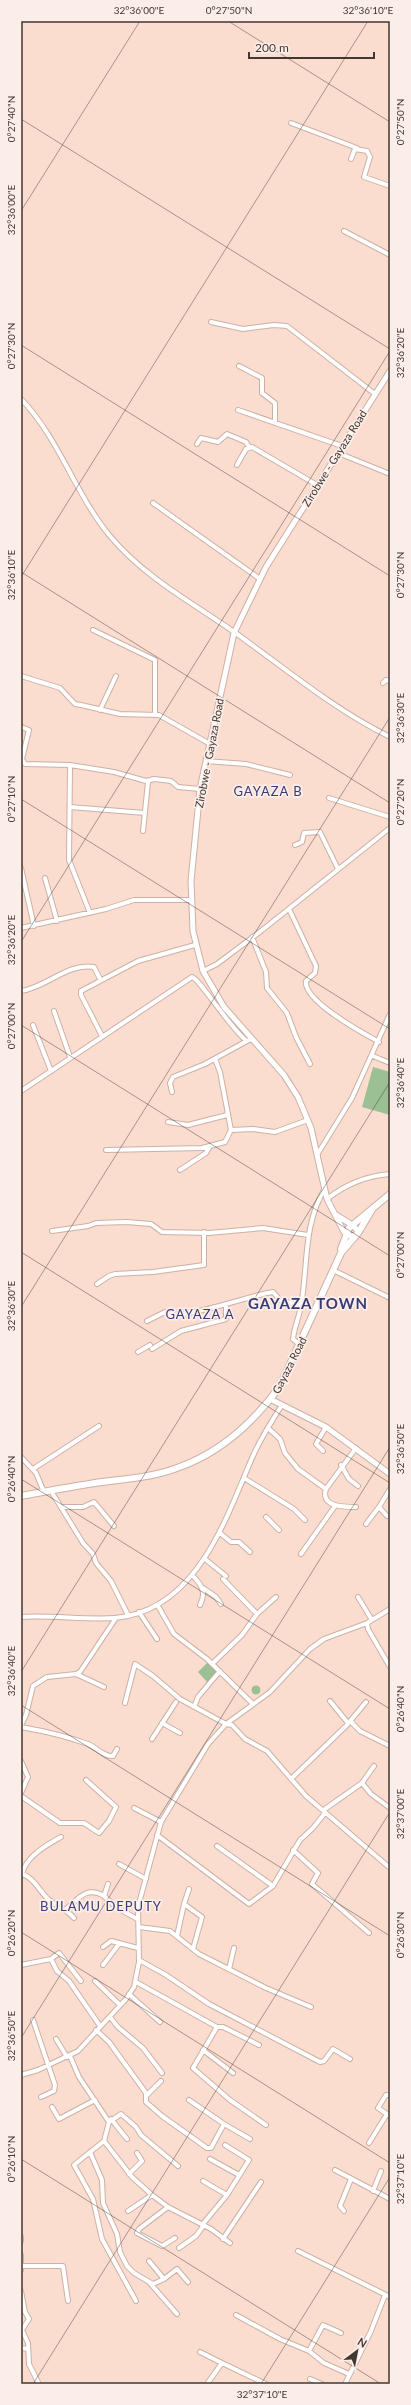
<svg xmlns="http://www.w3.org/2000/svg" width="411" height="2405" font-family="Lato,sans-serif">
<rect width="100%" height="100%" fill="#fbddd0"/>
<path fill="#9ac093" d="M373 1067 390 1072V1115L362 1107Z
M208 1662 218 1672 208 1683 198 1672Z
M251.5 1690a4.5 4.5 0 1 1 9 0a4.5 4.5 0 1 1-9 0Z"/>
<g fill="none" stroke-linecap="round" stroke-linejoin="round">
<g stroke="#cdb0a4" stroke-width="6">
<path id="minor" d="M291 123 357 148
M351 159 355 149 367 151 370 157 364 177 390 186
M344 231 390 255
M211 322 243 329 274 325 287 326 375 394
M239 366 262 378V393L275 403V423
M21 399C59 438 75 494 110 536 145 578 193 603 237 634 287 670 335 710 390 737
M238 410 342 446
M197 444 201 438 218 442 227 434 246 442 249 447
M338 453 390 474
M237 465 246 449 252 447 317 485
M153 503 260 579
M93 630 155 660V714
M21 676 60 688 75 704 81 705 120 714 159 715 210 744
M383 683 386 680 390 681
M100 710 116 676
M21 727 29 730 22 759 25 764 70 765 114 772 146 781 154 779 171 781 178 787 200 789
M206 761 246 764 290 775
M70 765 69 860 90 913
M329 798 390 817
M70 807 145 813
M143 831 148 782
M295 845 302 842 304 833 320 832 338 869
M21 868 34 926
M45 878 57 921
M289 909 316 966 315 973 306 981C303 1001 363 1033 379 1042
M21 928 106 909 134 900H191
M252 937 266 972 267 988 287 1013 296 1037 310 1064
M203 971 217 964 261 931 390 828
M21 991C45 988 69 962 94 967L100 979
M54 1011 70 1057
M33 1025 51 1071
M102 1036 81 995V991L138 961 195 945
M373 1056 390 1063
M21 1091 192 977C199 978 232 1031 247 1041L252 1039
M172 1092 170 1083 173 1077 205 1064 247 1041
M168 1122 188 1125 227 1115
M231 1130 253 1129 275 1132 308 1120
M106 1150 202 1148 225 1142 231 1130 220 1072 215 1059
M317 1155 352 1098 390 1014
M180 1170 206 1153 210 1146
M327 1199C346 1184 365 1176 390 1174
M52 1231 88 1226 96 1223 127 1222 151 1224 162 1232 209 1233 263 1228 308 1235
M333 1270 390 1298
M97 1284 109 1276 115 1274 153 1272 204 1265V1232
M147 1321 165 1312C177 1323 253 1294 273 1292L280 1300 301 1306
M300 1345 293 1339C294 1328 299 1317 301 1306 308 1267 303 1226 324 1190
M152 1349 181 1331 226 1319V1306
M138 1352 150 1345
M268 1428 280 1439 285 1453 298 1469 326 1489C320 1507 344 1507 356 1507
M323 1451 316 1444 326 1427
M21 1457 36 1473 44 1492
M341 1465 349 1479 358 1486
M33 1469 99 1426
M244 1478 294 1509 305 1520
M326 1489 356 1448
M51 1491 83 1543 93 1554 96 1563 111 1581 128 1615
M61 1507H83L94 1502 114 1526
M387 1516 379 1507 390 1489
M266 1517 279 1530
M366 1524 379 1507
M220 1533 231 1542H239L250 1552
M301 1554 335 1506
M205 1559 226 1576
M192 1575C201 1584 207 1592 200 1605
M223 1579 257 1614 276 1597
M203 1588 216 1597 221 1604
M358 1597 372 1620
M158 1606 174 1634 207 1659 253 1704
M139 1612 157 1639
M21 1617C52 1615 84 1620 115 1618 196 1611 225 1521 252 1458 260 1440 271 1422 282 1405
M367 1623 368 1629 390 1667
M212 1664 242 1635 257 1614
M76 1674 104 1687
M330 1701 348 1723
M125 1703 135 1664 153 1676 180 1699 226 1724 232 1725 245 1739 267 1751 306 1796 390 1868
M194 1707 198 1697 220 1671
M350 1721 360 1731 390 1746
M162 1723 180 1733
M21 1725 26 1715 33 1686 47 1677 76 1674 80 1672 116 1618
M21 1727C44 1731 66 1736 88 1744 96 1747 104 1757 113 1756L117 1749
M152 1739 176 1702
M21 1761 28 1777 21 1793
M291 1779 347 1725 366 1702
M362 1783 371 1794 390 1808
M21 1796 60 1823H84L99 1833 109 1821 116 1807 86 1780
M134 1808 161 1822
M325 1809 362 1783 374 1766
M157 1835 249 1904 273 1886 300 1840 313 1828 325 1813
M217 1846 273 1886
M293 1850 318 1873 312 1884 369 1933
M119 1864 146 1879
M21 1874C33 1876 40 1892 48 1899 57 1907 64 1907 74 1918
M22 1874C26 1856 47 1845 61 1837
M108 1884 104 1896 116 1907 137 1919
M189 1889 184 1904 202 1917 193 1949
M66 1909C79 1898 86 1886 104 1896
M139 1927 170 1931 199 1954 266 1988 311 2007
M177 1936 184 1904
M103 1947 111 1941 138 1948
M51 1959 57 1971 69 1981 100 2026
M139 1960 166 1975 209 2004 320 2062 324 2061 333 2049 350 2059
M21 1965 51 1959 59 1953 81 1981
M103 1965 119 1944
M229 1969 234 1948
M95 1981 120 2005
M136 1982 217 2027H223L259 2045
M129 1994 160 2022
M110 2017 118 2027 143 2048 162 2073
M33 2020 55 2085 54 2091 41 2097
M217 2027 193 2068 230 2100 266 2125
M96 2030 109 2042 146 2093V2102L162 2116 207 2148H211L224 2124 250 2139
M56 2039 67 2057
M203 2050 233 2073
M70 2056 79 2077 109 2122
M21 2075 38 2070 78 2051 126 1999 134 1987 139 1962 138 1907 161 1822 208 1744 226 1724 270 1692 310 1649 324 1639 367 1623 390 1609
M147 2095 161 2081
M189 2100 224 2124
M52 2107 59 2119 95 2100
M387 2114 378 2108 386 2095H390
M111 2119 127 2139
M104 2141 74 2165 93 2199 102 2239 136 2301
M369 2143 387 2114 390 2116
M225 2145 249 2160 227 2195
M90 2152 102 2180 103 2203 117 2234 120 2252 127 2266 134 2273 153 2284 164 2279 177 2269 188 2282
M210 2159 239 2175
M178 2166 141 2135 136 2127 121 2114 109 2122 104 2141 132 2177 152 2195 168 2207 211 2229 230 2243
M335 2170 390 2199
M129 2174 142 2161 137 2153
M373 2191 381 2171
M168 2207 139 2229 137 2233 162 2246 175 2238
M128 2211 152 2195
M344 2211 340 2206 351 2179
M202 2225 227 2195 203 2181
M21 2237V2241
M223 2239 261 2182
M179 2248 196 2236 204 2225
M298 2251 390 2297
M21 2255V2270
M149 2261 164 2279
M21 2266H63L68 2301
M149 2282 177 2314
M21 2291 25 2312 29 2319 22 2330 28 2343 29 2364 39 2384
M236 2315 280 2339 309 2351 324 2363 349 2374
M21 2348 28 2349
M309 2351 323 2325 341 2333
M200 2352 222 2363
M310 2379 322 2384
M207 2384 222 2363 266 2384
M345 2384 371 2331 385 2295"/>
</g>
<g stroke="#cdb0a4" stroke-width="7">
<path id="tertiary" d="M336 1215 354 1226 358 1232
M356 1235 350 1236 344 1232 327 1199 311 1128 298 1097 284 1075 224 1007 203 971 193 931 191 881 200 789 234 633 266 567 390 371
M270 1399 326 1427 390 1474"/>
</g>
<g stroke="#cdb0a4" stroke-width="8">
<path id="primary" d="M341 1249 349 1228 390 1194
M21 1496C48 1491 75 1486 102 1482 127 1479 153 1477 177 1468 220 1453 254 1422 280 1386L341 1253 358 1233 373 1208"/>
</g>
<use href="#minor" stroke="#fff" stroke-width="4"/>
<use href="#tertiary" stroke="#fff" stroke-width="5"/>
<use href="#primary" stroke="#fff" stroke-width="6"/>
</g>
<path fill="none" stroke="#433732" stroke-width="1" stroke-opacity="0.45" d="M228 21 390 122M21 119 390 349M21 211 140 21M21 345 390 576M21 572 390 803M21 577 368 21M21 799 390 1029M21 942 390 351M21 1025 390 1256M21 1252 390 1483M21 1307 390 717M21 1479 390 1709M21 1672 390 1082M21 1705 390 1936M21 1932 390 2163M21 2038 390 1447M21 2159 381 2384M33 2384 390 1812M261 2384 390 2177"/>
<g text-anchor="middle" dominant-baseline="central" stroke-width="3.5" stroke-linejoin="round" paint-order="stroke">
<g font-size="11" fill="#433732" stroke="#fbeee9">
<text transform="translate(334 458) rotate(-58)">Zirobwe - Gayaza Road</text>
<text transform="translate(209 753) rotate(-79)">Zirobwe - Gayaza Road</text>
<text transform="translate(289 1365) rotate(-63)">Gayaza Road</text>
</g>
<g font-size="13" letter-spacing="1" fill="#393b77" stroke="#fbeee9">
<text x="268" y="791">GAYAZA B</text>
<text x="200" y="1314">GAYAZA A</text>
<text x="101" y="1906">BULAMU DEPUTY</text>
</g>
<g font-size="15" font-weight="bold" letter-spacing="1" fill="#393b77" stroke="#fbeee9">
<text x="308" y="1303">GAYAZA TOWN</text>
</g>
</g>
<rect width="411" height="2405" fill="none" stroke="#fbeee9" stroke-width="44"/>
<g transform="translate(357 2351) rotate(32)" stroke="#fbeee9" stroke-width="3" paint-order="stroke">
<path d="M0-3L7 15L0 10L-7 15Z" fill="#433732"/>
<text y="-6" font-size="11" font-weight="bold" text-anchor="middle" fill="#433732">N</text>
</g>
<path d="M249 52v6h125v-6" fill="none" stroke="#433732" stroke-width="2"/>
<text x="255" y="52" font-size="12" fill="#433732" stroke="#fbeee9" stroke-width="3" paint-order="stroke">200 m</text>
<rect x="22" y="22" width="367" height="2361" fill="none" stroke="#433732" stroke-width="1.5"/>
<g font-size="10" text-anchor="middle" fill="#433732">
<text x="139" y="14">32°36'00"E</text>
<text x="229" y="14">0°27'50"N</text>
<text x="368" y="14">32°36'10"E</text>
<text transform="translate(11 119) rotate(-90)" y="4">0°27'40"N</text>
<text transform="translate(400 122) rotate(-90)" y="4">0°27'50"N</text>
<text transform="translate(11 210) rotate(-90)" y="4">32°36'00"E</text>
<text transform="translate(11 346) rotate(-90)" y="4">0°27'30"N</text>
<text transform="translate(400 353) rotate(-90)" y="4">32°36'20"E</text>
<text transform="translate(11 575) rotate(-90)" y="4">32°36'10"E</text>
<text transform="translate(400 575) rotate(-90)" y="4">0°27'30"N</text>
<text transform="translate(400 718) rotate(-90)" y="4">32°36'30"E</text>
<text transform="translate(11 799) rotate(-90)" y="4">0°27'10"N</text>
<text transform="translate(400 802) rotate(-90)" y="4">0°27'20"N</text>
<text transform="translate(11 940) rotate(-90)" y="4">32°36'20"E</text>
<text transform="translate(11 1026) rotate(-90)" y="4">0°27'00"N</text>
<text transform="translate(400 1083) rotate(-90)" y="4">32°36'40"E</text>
<text transform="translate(400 1255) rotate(-90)" y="4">0°27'00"N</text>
<text transform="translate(11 1306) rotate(-90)" y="4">32°36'30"E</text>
<text transform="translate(400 1449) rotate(-90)" y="4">32°36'50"E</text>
<text transform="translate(11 1479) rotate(-90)" y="4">0°26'40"N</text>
<text transform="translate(11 1671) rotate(-90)" y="4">32°36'40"E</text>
<text transform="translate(400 1709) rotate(-90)" y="4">0°26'40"N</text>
<text transform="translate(400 1814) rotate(-90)" y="4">32°37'00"E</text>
<text transform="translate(11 1933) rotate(-90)" y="4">0°26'20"N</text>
<text transform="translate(400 1935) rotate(-90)" y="4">0°26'30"N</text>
<text transform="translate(11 2036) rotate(-90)" y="4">32°36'50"E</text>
<text transform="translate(11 2159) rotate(-90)" y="4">0°26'10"N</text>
<text transform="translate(400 2179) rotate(-90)" y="4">32°37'10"E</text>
<text x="262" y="2398">32°37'10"E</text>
</g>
</svg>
